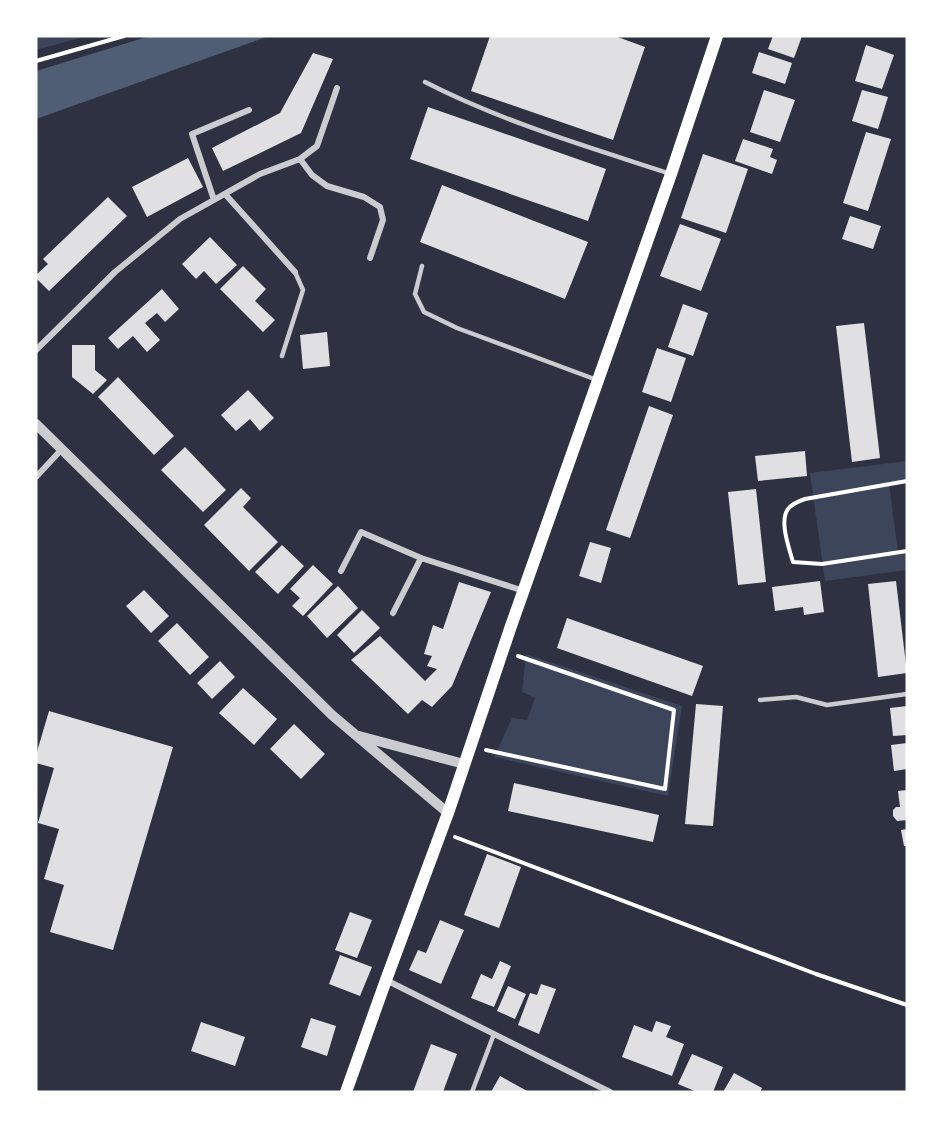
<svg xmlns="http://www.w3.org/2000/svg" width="943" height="1128" font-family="Figtree,sans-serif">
<rect width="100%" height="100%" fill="#2d3142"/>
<path fill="#3c4559" d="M36 36H87L36 50Z
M907 461V481L889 484 898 552 907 551V570L825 581 810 473Z
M526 654 682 706 668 796 494 757 512 718 527 720 535 698 522 692Z"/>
<path fill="#4f5d75" d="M150 36H269L36 119V71Z"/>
<path fill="#e0e0e3" d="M490 36H615L645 47 613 140 471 91Z
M773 36H802L794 58 768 49Z
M866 45 894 55 882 89 855 81Z
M759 52 792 63 785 84 752 73Z
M313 53 333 59 301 133 223 171 212 148 280 113Z
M764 90 795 100 780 142 750 132Z
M862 90 888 97 878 129 852 121Z
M428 107 606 169 588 221 410 159Z
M866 132 891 139 868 211 843 203Z
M743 139 773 149 770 157 777 160 772 174 735 161Z
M703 154 748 169 726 233 681 218Z
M188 158 203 187 147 217 132 187Z
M442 185 588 242 565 299 420 242Z
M108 197 127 216 49 291 36 278V275L48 264 43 259Z
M850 216 881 226 873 249 842 239Z
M680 224 721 239 701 291 660 276Z
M210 237 237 265 216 284 204 271 196 279 182 264Z
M243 266 266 289 255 301 275 320 263 332 220 289Z
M162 289 179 309 165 322 157 313 145 323 160 340 147 352 133 336 118 349 108 338Z
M683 304 708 313 693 356 668 347Z
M864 323 880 458 852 462 836 326Z
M327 332 330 366 303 369 300 335Z
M72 345H95V370L107 380 93 394 72 377Z
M657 348 686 358 671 402 642 392Z
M118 377 174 436 154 455 98 397Z
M248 390 274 418 260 431 250 419 236 431 221 415Z
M649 406 673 415 630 538 606 530Z
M185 447 226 490 203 512 161 470Z
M805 451 807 476 758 481 755 456Z
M241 488 251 498 243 507 278 542 249 571 204 525Z
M756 489 766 582 738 585 728 492Z
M590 542 611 548 601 583 579 576Z
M282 545 304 566 278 594 255 572Z
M313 565 333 584 303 616 292 606 300 598 290 589Z
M820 581 824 612 804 615 803 607 775 611 772 587Z
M896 581 907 673 878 677 868 584Z
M459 582 491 592 452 686 432 707 422 700 408 714 351 660 380 636 425 681 437 669 427 666 432 656 424 654 433 625 443 629Z
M338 586 358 608 327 638 307 616Z
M144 590 169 616 151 633 126 606Z
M362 610 380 628 354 653 337 635Z
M567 618 703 666 692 696 557 648Z
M177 623 209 657 190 675 158 641Z
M220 661 235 677 212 699 197 683Z
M243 688 277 719 254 745 219 713Z
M696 704 723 706 713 826 685 824Z
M907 706V735L893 736 890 708Z
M49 711 173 747 113 950 50 932 64 885 44 879 59 829 38 823 54 768 36 763V755Z
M294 724 325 754 301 779 270 749Z
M907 743V769L894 771 891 745Z
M514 783 659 815 653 842 508 811Z
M907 790V820L897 821 893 816V810L896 807H900L898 791Z
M907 829V846H904L901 830Z
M487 854 521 867 499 928 464 915Z
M350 912 372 920 357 958 335 950Z
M440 920 464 930 441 984 409 970 418 950 426 953Z
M340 955 372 967 360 996 329 984Z
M500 961 511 966 494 1007 471 998 481 974 492 979Z
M541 984 556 989 539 1034 518 1025 530 993 537 995Z
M508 986 526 994 515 1019 497 1011Z
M311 1018 336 1026 327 1056 301 1047Z
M656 1021 671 1026 666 1037 684 1044 672 1076 622 1057 634 1025 652 1032Z
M201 1022 245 1037 235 1066 191 1051Z
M431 1044 457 1054 443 1092H413Z
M692 1054 723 1067 713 1092H697L678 1084Z
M734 1073 762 1088 760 1092H723Z
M500 1076 529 1092H491Z"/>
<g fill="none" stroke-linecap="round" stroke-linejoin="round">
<path stroke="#fff" stroke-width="4" d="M36 61 124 36
M907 481 805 499C799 501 792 504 788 509 779 521 789 548 793 562L822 564 907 551
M486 750 665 789 674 710 518 656
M455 837 816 974 907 1005"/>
<path stroke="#caccd0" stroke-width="4.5" d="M425 82C503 122 588 147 671 174
M422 266 415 294 424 312 457 328 597 380
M282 356 303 290 295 272
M760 700 796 697 827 705 907 694
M472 1092 494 1034"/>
<path stroke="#caccd0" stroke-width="6" d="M300 159 312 175 327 186 364 197 380 207 383 220 370 258
M225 194 295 272
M214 200 192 134 249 110
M36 350 115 272 180 219 260 174 300 159 317 146 337 88
M36 477 62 449
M341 571 361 532 421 558 524 591
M393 613 421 558
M386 980 610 1092"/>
<path stroke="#caccd0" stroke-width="10" d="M36 424 332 715 448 813
M359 736 464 764"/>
<path stroke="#fff" stroke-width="12" d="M346 1092 386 980 448 813 511 626 671 174 717 36"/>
</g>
<rect width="943" height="1128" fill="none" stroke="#ffffff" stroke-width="75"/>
</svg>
